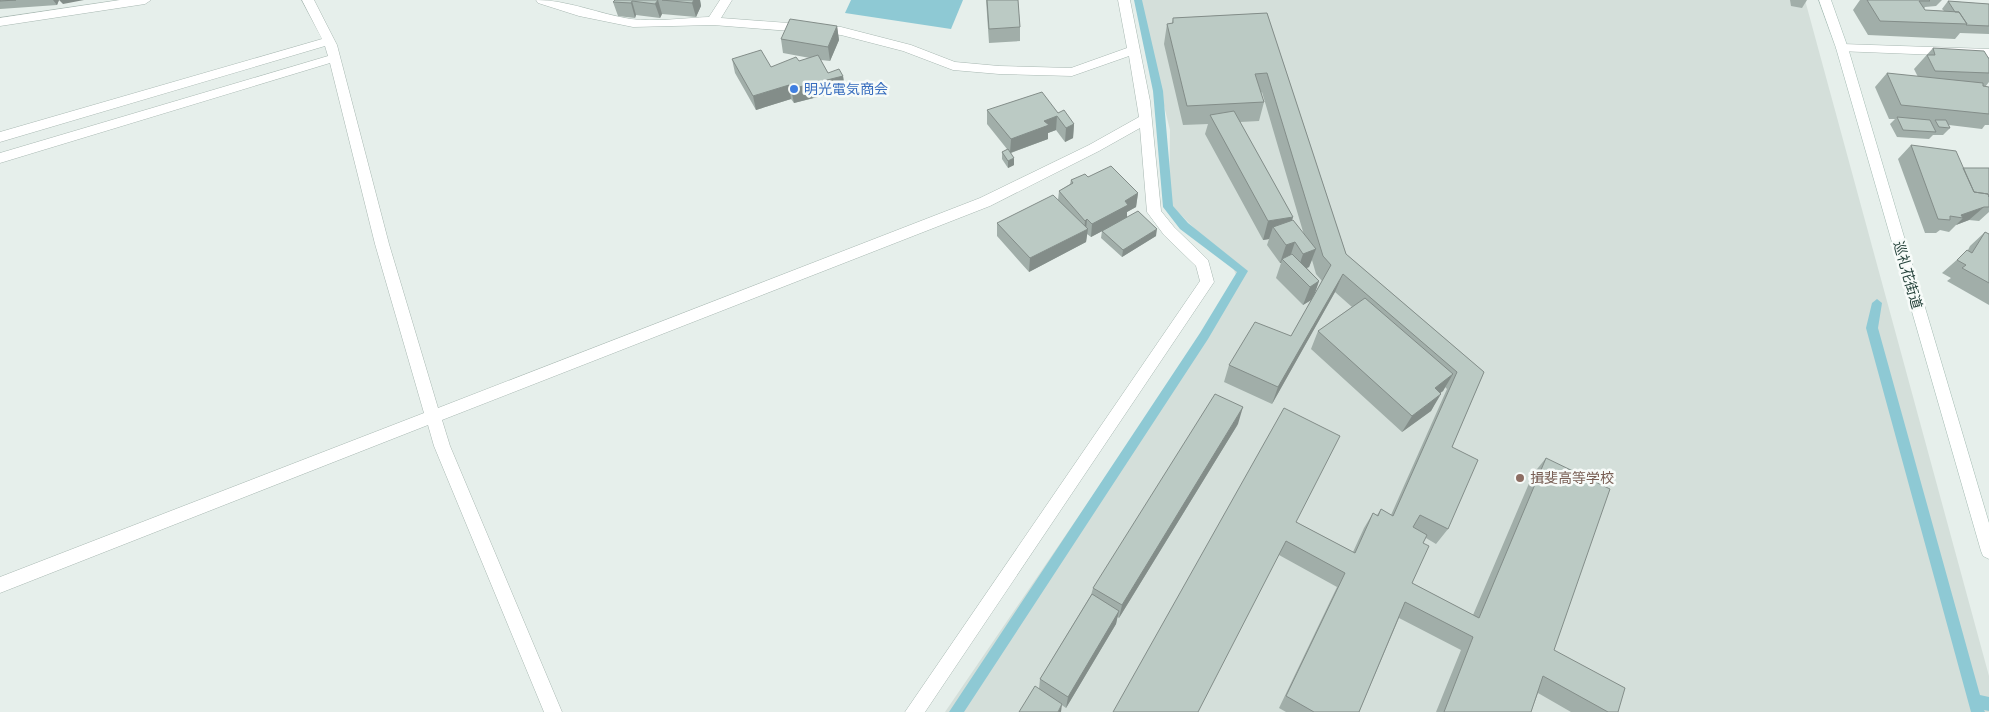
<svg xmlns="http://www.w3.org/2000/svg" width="1989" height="712" font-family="'DejaVu Sans','Noto Sans JP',sans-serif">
<rect width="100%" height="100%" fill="#e6efeb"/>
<path fill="#d4dfda" d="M1138 0H1805L1989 676V712H945L1239 281 1232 266 1169 203 1170 130Z"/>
<path fill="#8ec9d4" d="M851 0H963L951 29 845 13Z"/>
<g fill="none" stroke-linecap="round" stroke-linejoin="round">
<path fill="#8ec9d4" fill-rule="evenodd" d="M1134 0H1142L1163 91 1173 206 1188 223 1248 271 1208 339 964 712H949L1200 333 1237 272 1180 229 1163 207 1153 91Z
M1877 299 1882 303 1878 328 1980 695 1989 697V711L1984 710 1985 712H1971L1866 328 1872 303Z"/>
<g stroke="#a8b8b2" stroke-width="1">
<path id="street" d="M120 0H151L145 4 0 26V18Z
M302 0H314L337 45 389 244 438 408 980 198 1089 145 1139 117 1129 56 1072 76 999 74 953 70 903 51 841 35 713 25 633 27 579 16 538 3 536 0C568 0 599 14 631 19 655 22 685 18 709 17L720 0H732L721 18 841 27 911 45 955 62 999 66 1071 68 1127 48 1118 0H1130L1150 101 1161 211 1174 227 1208 260 1214 282 925 712H905L1200 281 1196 266 1164 235 1147 212 1140 128 1099 151 990 206 442 420 450 446 562 712H544L434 446 428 425 0 593V577L424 413 375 244 330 63 0 163V153L328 56 325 46 0 142V132L322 39Z
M1842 44 1989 49V57L1838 51 1836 48 1838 45Z"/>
</g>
<g stroke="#a4bbb3" stroke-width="1">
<path id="secondary" d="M1819 0H1831L1848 48 1989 523V559L1983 556 1981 551 1836 48Z"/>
</g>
<use href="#street" fill="#fff" fill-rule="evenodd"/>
<use href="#secondary" fill="#fff" fill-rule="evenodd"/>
</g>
<path fill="#a1aea9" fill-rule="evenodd" d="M0 0H59L57 5 0 9Z
M615 0H700L701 6 696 17 662 14 660 18 636 15 635 18 618 16 613 2Z
M986 0H1018L1020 27V41L989 43Z
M1790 0H1807L1802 8 1791 6Z
M1860 0H1942L1936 6 1925 7 1924 9 1925 10 1944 11 1942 9 1948 1 1989 4V34L1960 33 1955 39 1868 35 1853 10Z
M1267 13 1346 254 1484 372 1452 447 1448 529 1436 544 1426 538 1423 543 1412 583 1473 615 1533 474 1546 458 1554 650 1618 712H1571L1538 693 1531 712H1436L1461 650 1399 618 1359 712H1286L1279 708 1337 587 1279 555 1113 712 1296 522 1353 552 1364 528 1373 513 1377 515 1381 509 1391 515 1447 389 1445 387 1443 391 1440 393 1431 411 1402 432 1311 349 1318 331 1352 307 1335 292 1272 404 1224 382 1229 365 1291 336 1312 299 1303 305 1276 278 1281 263H1280L1267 245 1269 239 1263 240 1205 134 1208 124 1183 125 1164 44 1167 24 1172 23 1173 18ZM1262 92 1304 235 1292 220 1293 217 1240 122 1259 121 1264 102 1261 93ZM1312 260 1316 274 1322 281 1313 297 1319 281 1307 268 1309 267Z
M837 26 839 40 830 61 821 60 828 73 843 76 845 90 794 103 791 99 756 110 735 73 732 59 771 67 799 61 810 58 783 53 781 39Z
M1933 48 1989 59V82L1985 87H1989V125H1985L1982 129 1949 125 1950 128 1943 135H1933L1929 139 1897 137 1890 124 1895 119H1889L1875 87 1887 73 1918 77 1914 69Z
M987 110 1058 113 1074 124 1073 138 1065 142 1056 130 1048 133V139L1011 153 1014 165 1008 168 1002 159V152L1007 149 987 124Z
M1911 145 1963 168H1989V212L1979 221 1969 220 1956 225 1949 232 1940 230 1936 233H1925L1898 159Z
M1088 177 1138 193 1136 207 1127 212V217L1156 236 1122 257 1101 238 1102 231 1091 237 1087 234 1086 242 1029 272 997 236V223L1058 200 1059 191 1070 184 1071 180Z
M1985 232 1989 234V305L1947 281 1951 278 1942 273 1968 250 1970 246Z
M1238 424 1119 618 1117 617 1116 624 1066 708 1039 689 1040 679 1091 595 1093 588Z"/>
<path fill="#838d89" d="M53 0H59L57 5Z
M59 0H84L63 4Z
M658 0 662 14 660 18 655 4Z
M694 0H700L701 6 696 17 692 3Z
M632 1 636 15 635 18 631 3Z
M837 26 839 40 830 61 828 47Z
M843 76 845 90 794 103 791 89Z
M789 85 791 99 756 110 753 96Z
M1057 116 1056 130 1048 133V139L1010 153 1011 139 1044 121Z
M1074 124 1073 138 1065 142 1066 128Z
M1014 158V165L1008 168V161Z
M1138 193 1136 207 1127 212V218L1091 237 1092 224 1125 201Z
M1984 207 1969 220 1956 225 1963 218 1961 215Z
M1293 217 1287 235 1273 227 1269 239 1263 240 1268 221Z
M1087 219 1086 230 1088 229 1086 242 1029 272 1030 258 1084 231 1085 221Z
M1157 229 1156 236 1122 257 1123 250Z
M1295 242 1289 260 1282 259 1281 263H1280L1286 245Z
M1316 249 1309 267 1297 272 1303 254Z
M1343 274 1335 292 1272 404 1278 387Z
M1319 281 1313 299 1303 305 1310 287Z
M1453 374 1443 391 1425 405 1435 388Z
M1441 394 1431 411 1402 432 1412 416Z
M1243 407 1238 424 1119 618 1122 605Z
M1119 611 1116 624 1066 708 1068 697Z
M1062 704 1061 712H1058Z"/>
<path fill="#bbcac4" stroke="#838d89" d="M0 0H16L0 1Z
M615 0H658L655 4 632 1 631 3 613 2Z
M662 0H694L692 3Z
M987 0H1018L1020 27 989 29Z
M1867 0H1929L1930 1H1919L1925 10 1959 12 1967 24 1880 21Z
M1948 1 1989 4V26L1966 25 1967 24 1959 12H1955Z
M1267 13 1346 254 1484 372 1452 447 1478 460 1448 529 1420 515 1413 527 1427 535 1423 543 1429 546 1412 583 1479 618 1546 458 1610 489 1554 650 1625 688 1618 712H1608L1543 676 1531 712H1444L1473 637 1405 602 1359 712H1314L1286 696 1345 573 1286 541 1198 712H1113L1284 408 1340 436 1296 522 1355 553 1373 513 1378 516 1381 509 1393 516 1457 372 1343 274 1278 387 1229 365 1255 322 1291 336 1331 265 1323 256 1267 73 1255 74 1264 102 1187 106 1167 24 1173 23V18Z
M790 19 837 26 828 47 781 39Z
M1933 48 1984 51 1989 59V73L1935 71 1927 55H1935Z
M761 50 771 67 796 57 799 61 818 55 828 73 839 69 843 76 791 89 789 85 753 96 732 59Z
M1887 73 1983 83V86L1989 87V114L1901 105Z
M1042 92 1058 113 1064 110 1074 124 1066 128 1057 116 1044 121 1049 125 1011 139 987 110Z
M1234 111 1293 217 1268 221 1210 115Z
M1897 117 1930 120 1936 132 1903 130Z
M1935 120H1946L1950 128 1939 127Z
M1911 145 1956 151 1974 192 1988 194 1989 197V207H1984L1961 215 1963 218 1950 216V220L1938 219Z
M1008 149 1014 158 1008 161 1002 152Z
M1111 166 1138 193 1125 201 1128 205 1092 224 1087 219 1085 221 1059 191 1073 183 1071 180 1085 174 1088 177Z
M1963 168H1989V197L1988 194 1974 192Z
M1053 195 1088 229 1030 258 997 223Z
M1138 211 1157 229 1123 250 1102 231Z
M1293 220 1316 249 1303 254 1295 242 1286 245 1273 227Z
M1985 232 1989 234V283L1962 268 1966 265 1957 260 1967 250 1972 253Z
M1292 254 1319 281 1310 287 1282 259Z
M1365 298 1453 374 1435 388 1441 394 1412 416 1318 331Z
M1215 394 1243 407 1122 605 1093 588Z
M1092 594 1119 611 1068 697 1040 679Z
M1035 686 1062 704 1058 712H1019Z"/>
<circle fill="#3f7fe0" stroke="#f7fbf9" stroke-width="2" cx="794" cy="89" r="5"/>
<circle fill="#8d6e63" stroke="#f7fbf9" stroke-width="2" cx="1520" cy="478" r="5"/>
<g text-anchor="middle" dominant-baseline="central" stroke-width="5" stroke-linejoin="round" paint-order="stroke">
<g font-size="14" fill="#366cbe" stroke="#f7fbf9" text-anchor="start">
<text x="804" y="89">明光電気商会</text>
</g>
<g font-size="14" fill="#24423a" stroke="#f7fbf9">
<text transform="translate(1908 275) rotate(74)">巡礼花街道</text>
</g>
<g font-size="14" fill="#785e54" stroke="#f7fbf9" text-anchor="start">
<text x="1530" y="478">揖斐高等学校</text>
</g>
</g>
</svg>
